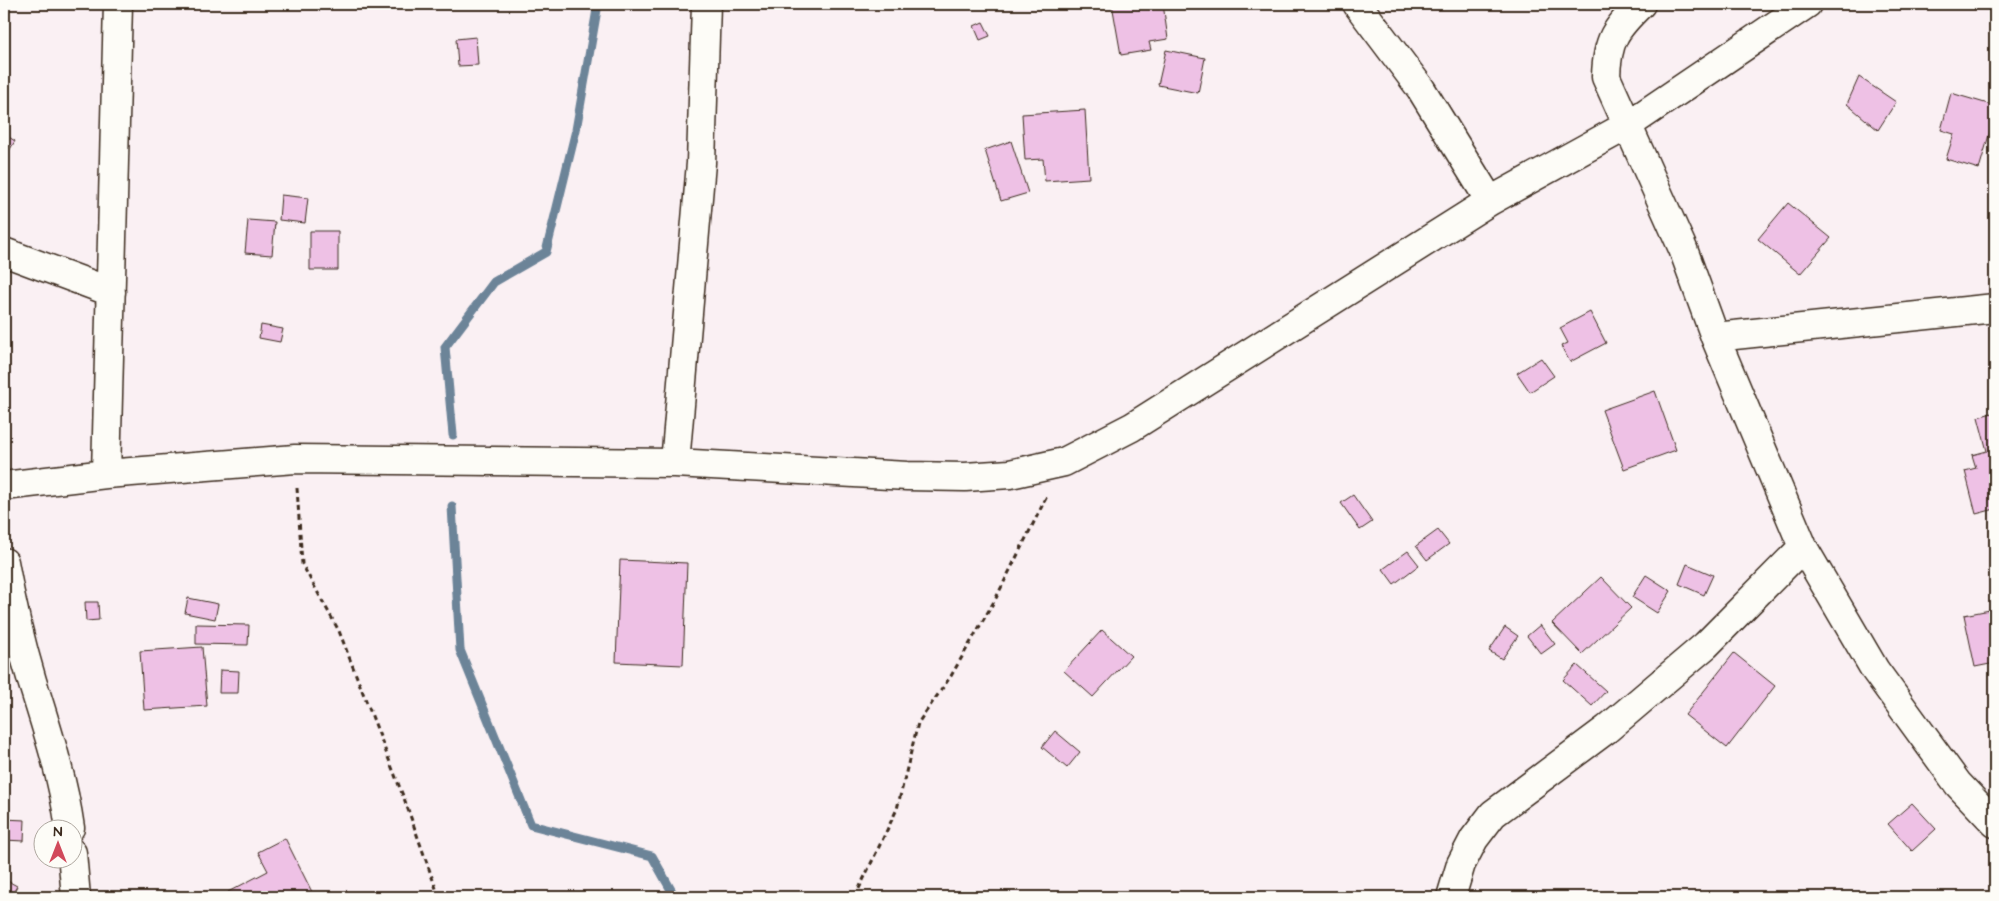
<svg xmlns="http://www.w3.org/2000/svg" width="1999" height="901" font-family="'Architects Daughter',sans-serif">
<rect width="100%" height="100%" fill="#faf0f3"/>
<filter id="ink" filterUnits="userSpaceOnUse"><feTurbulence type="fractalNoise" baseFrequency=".02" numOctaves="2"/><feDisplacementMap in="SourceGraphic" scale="10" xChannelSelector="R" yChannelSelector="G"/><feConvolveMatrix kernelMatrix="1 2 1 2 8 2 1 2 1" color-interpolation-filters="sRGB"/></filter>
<g filter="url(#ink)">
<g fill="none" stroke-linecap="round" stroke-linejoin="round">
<path stroke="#6c8498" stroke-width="9" d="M453 435 445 347 494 282 546 252 576 130 598 4
M452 506 460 650 531 825 652 856 675 897"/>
</g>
<path fill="#eec1e5" stroke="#3b2a1e" d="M1112 4H1163L1168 39 1149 42 1151 50 1121 55Z
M983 22 990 36 980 40 974 26Z
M476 37 478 65 458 66 456 39Z
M1166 50 1205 58 1198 93 1158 85Z
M1859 77 1896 102 1878 130 1847 104Z
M1951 93 1995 106V115L1979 169 1946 159 1954 134 1941 130Z
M1085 110 1089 178 1045 181 1043 159 1025 160 1022 114Z
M4 134 15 141 4 159Z
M1011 141 1028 193 1001 201 985 150Z
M281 195 308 198 305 223 279 220Z
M1788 203 1831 238 1800 274 1758 239Z
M248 220 275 222 272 255 245 253Z
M310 231H338V270H310Z
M1590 312 1606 343 1570 362 1561 346 1568 343 1560 328Z
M261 325 283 329 280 342 259 338Z
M1541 358 1554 376 1530 392 1517 373Z
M1655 391 1676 450 1624 469 1602 410Z
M1995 412V509L1976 514 1965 471 1976 468 1972 455 1987 451 1978 417Z
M1353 495 1372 522 1360 530 1341 503Z
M1438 530 1449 544 1427 560 1416 546Z
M1408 551 1419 565 1394 584 1383 569Z
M620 560 687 563 683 665 616 662Z
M1687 564 1713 575 1704 595 1679 584Z
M1646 575 1671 591 1657 613 1632 597Z
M1601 577 1631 608 1582 654 1552 623Z
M188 598 218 604 215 619 185 613Z
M85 602H98L99 620 86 621Z
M1995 609V663L1975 667 1964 615Z
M196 624 249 625 248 645 196 644Z
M1540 625 1555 644 1541 654 1527 636Z
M1505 627 1518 636 1502 659 1489 651Z
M1102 630 1131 656 1093 697 1064 671Z
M202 647 207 706 144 710 140 651Z
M1734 653 1775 686 1727 748 1685 715Z
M1577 665 1606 691 1592 706 1563 680Z
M220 670 239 671 238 693H219Z
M1055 731 1080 752 1067 768 1042 747Z
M1912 803 1936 829 1912 851 1888 824Z
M4 819 25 820 24 841 4 840Z
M285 838 314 896 230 897 228 892 268 871 258 852Z
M4 879 17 886 11 897H4Z
M1926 893 1938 897H1924Z"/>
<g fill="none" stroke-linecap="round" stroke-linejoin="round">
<g stroke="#3b2a1e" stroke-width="31">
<path id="minor" d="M1357 4 1421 89 1490 201
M1641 4C1615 29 1607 40 1606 77L1683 249 1715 337 1803 547 1875 670 1958 784 1995 823
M4 252 111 292
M1715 337 1995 308
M675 463 701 163 706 4
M106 474 118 4
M4 486 106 474 295 459 675 463 907 476 965 477 1010 474 1064 462 1132 427 1490 201 1628 125 1807 4
M4 562C11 602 20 641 32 681 47 729 63 778 70 828
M72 853 76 897
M1451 897 1461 864 1474 839 1493 814 1607 729 1706 645 1803 547"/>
</g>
<path stroke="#3b2a1e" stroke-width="3" stroke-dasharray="5 4" stroke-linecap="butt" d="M297 488 302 564 339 631 405 801 439 897
M855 897 897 809 918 723 951 676 996 598 1047 496"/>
<use href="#minor" stroke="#fdfcf7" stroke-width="28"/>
</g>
</g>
<rect width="1999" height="901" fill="none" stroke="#fdfcf7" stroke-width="20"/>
<rect x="10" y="10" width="1979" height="881" fill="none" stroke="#3b2a1e" stroke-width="2" filter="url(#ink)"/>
<g transform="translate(58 844)"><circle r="24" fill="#fdfcf7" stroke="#afa8a0"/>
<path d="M0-4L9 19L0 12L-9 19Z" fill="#d1495b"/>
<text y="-8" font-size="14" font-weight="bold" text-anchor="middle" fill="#3b2a1e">N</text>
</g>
</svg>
